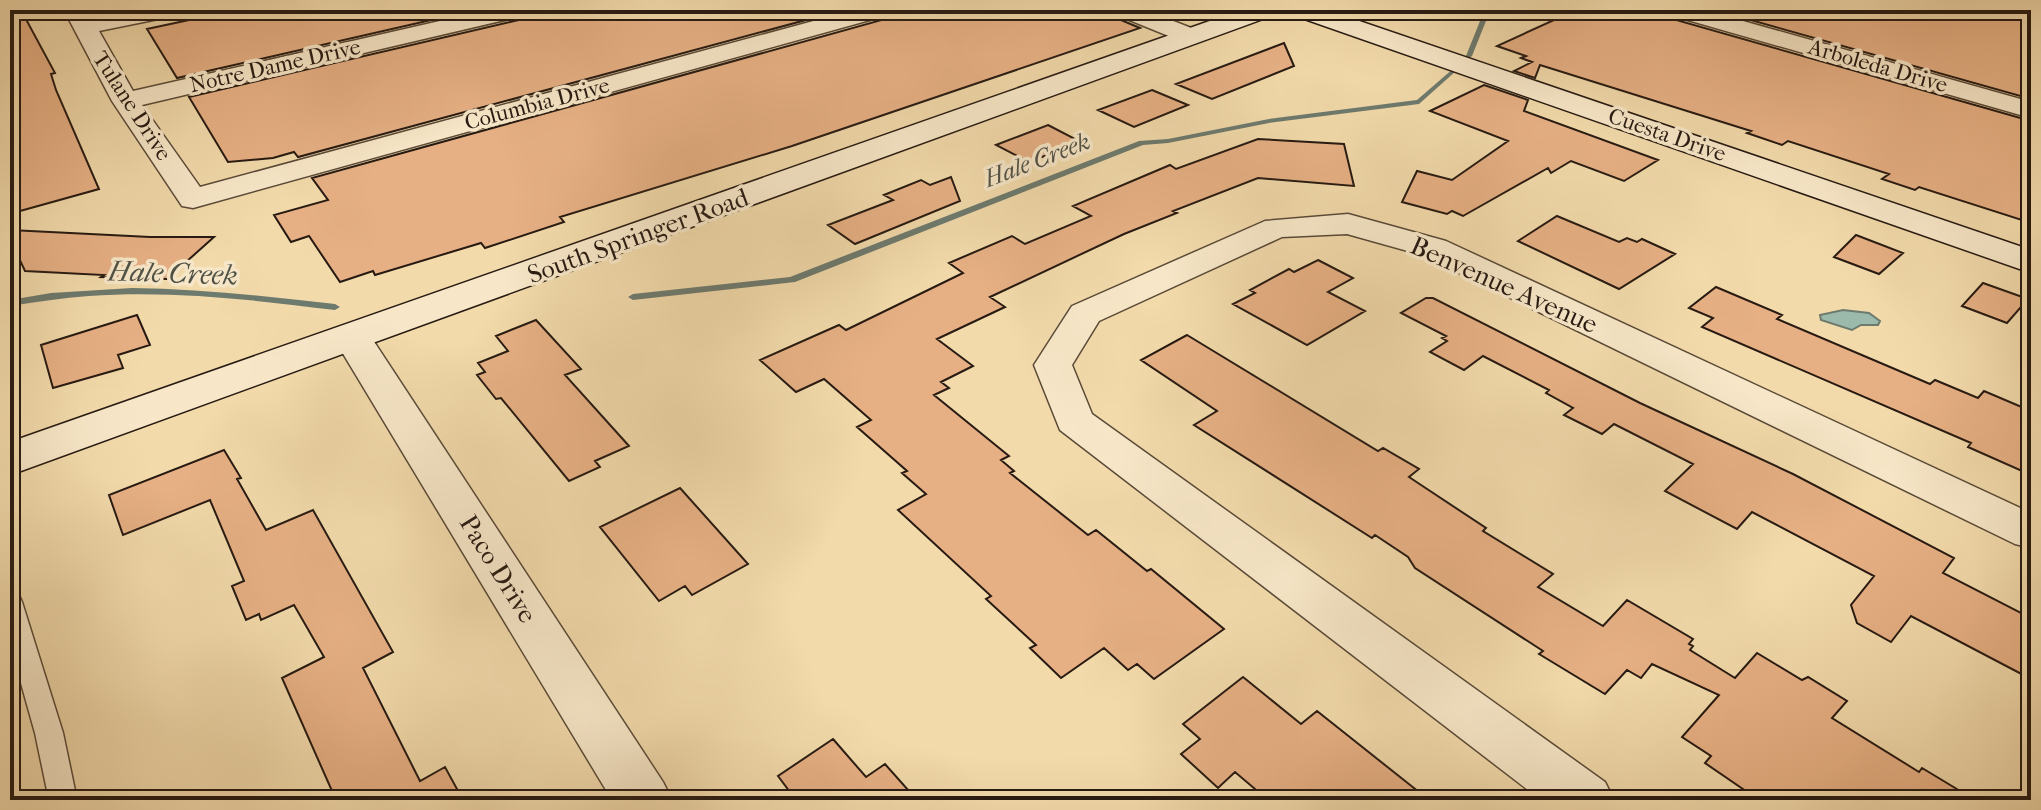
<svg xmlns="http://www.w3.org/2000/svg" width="2041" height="810" font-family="'IM FELL French Canon',serif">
<rect width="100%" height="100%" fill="#f2daab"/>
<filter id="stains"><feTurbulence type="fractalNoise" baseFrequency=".0025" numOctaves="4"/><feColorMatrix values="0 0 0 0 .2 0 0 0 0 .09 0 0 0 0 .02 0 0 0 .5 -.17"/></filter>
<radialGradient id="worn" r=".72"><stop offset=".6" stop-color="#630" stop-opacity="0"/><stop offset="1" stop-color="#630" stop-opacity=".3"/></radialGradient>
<path fill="#9bbaac" stroke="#6d7a6e" stroke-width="2" d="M1843 310 1869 313 1880 321 1878 325H1861L1852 330 1821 320 1820 315Z"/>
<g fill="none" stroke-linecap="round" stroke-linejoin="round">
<path fill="#6d7a6e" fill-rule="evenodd" d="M1477 10H1483L1486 21 1472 56 1469 58 1466 56 1480 21Z
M1454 68 1458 70 1456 71 1419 104 1269 123 1168 143 1143 145 795 282 633 300 628 297 633 294 790 277 1139 141 1168 139 1269 119 1417 100Z
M132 288C200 289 267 296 335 304L340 307 335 310C254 300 171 290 89 296 63 298 36 302 10 306V300L51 293Z"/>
</g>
<path fill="#e6b084" stroke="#271a12" stroke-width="2" d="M10 10H21L55 73 51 74 56 90 99 189 20 211 10 182Z
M236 10H475L177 78 147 29Z
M532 10H843L298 157 294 152 273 158 228 162 189 97 527 18Z
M894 10H1111L1116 18 1140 28 792 146 560 217 564 222 485 248 481 243 375 275 373 271 340 282 309 236 291 242 274 215 328 200 312 178 889 18Z
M1576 10H1664L1669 18 2031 121V223L1919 187 1915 190 1882 179 1889 174 1788 141 1782 145 1747 133 1751 131 1540 65 1535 78 1514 71 1532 62 1521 58 1526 56 1497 46Z
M1715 10H2031V99Z
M1284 43 1294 66 1212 99 1176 84Z
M1484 85 1528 100 1524 111 1658 160 1624 181 1571 161 1551 173 1548 168 1463 216 1452 211 1447 214 1402 202 1417 171 1452 180 1508 141 1430 111Z
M1152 90 1188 105 1134 127 1098 110Z
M1048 125 1081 142 1029 162 996 145Z
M1258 139 1344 144 1354 186 1258 178 1173 211 1177 213 1124 234 990 297 1005 307 937 339 973 366 941 382 949 388 934 395 1009 456 1001 460 1014 471 1010 473 1088 535 1096 530 1147 571 1151 569 1224 629 1154 679 1137 664 1128 670 1104 648 1061 678 1030 648 1036 645 986 599 991 596 898 510 926 494 902 473 907 471 857 427 871 420 824 379 796 392 760 360 839 325 846 330 963 273 949 263 1012 236 1025 244 1091 216 1073 206 1170 165 1176 169Z
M951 177 960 201 855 244 828 225 893 200 884 195 921 180 930 185Z
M1557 216 1619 242 1627 238 1637 242 1642 239 1675 254 1619 289 1518 241Z
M10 230 150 237H214L167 279 101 277 104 275 25 271 10 239Z
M1856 235 1903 253 1879 274 1834 257Z
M1318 260 1353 278 1328 292 1365 311 1307 345 1233 304 1255 293 1250 290 1289 269 1294 272Z
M1983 283 2028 299 2007 323 1962 306Z
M1716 287 1782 315 1777 319 1930 384 1935 380 1978 398 1984 391 2031 411V475L1968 447 1971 443 1702 327 1713 318 1689 308Z
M1426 298H1433L1640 403 1793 474 1954 558 1943 573 2031 618V679L1911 616 1891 642 1857 623 1851 605 1874 576 1752 512 1737 529 1665 491 1693 464 1614 424 1602 434 1564 415 1573 408 1546 393 1549 390 1483 356 1464 370 1430 352 1447 341 1442 338 1446 336 1401 313Z
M137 315 150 345 118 355 123 368 53 388 41 345Z
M536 320 581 369 565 375 629 446 595 461 600 467 569 481 501 398 496 399 477 375 485 372 478 363 508 351 496 336Z
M1187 335 1378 451 1383 448 1419 469 1409 477 1486 528 1483 531 1553 574 1538 587 1603 626 1627 600 1693 639 1689 644 1693 646 1690 650 1735 678 1757 653 1802 680 1808 677 1847 701 1832 718 1919 772 1922 768 1975 800H1759L1705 763 1711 756 1682 737 1719 695 1652 664 1641 678 1627 670 1605 694 1539 654 1543 651 1415 568 1408 557 1375 535 1372 538 1194 425 1217 411 1141 360Z
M224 450 241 478 237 479 266 530 313 510 393 652 363 668 420 781 445 767 463 800H336L282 678 324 657 294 605 261 620 259 614 246 620 232 586 244 581 210 500 123 535 109 495Z
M680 488 748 564 692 595 685 586 659 601 600 527Z
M1243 677 1301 724 1317 711 1429 800H1268L1235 772 1218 788 1181 754 1200 739 1183 724Z
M833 739 866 777 885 764 917 800H796L778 776Z"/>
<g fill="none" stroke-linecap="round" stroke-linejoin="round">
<g stroke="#5a4a38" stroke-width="3">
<path id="lane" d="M10 593 19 595 22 602 63 733 77 800H49L35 733 10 644Z"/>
</g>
<g stroke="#5a4a38" stroke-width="3">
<path id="street" d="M64 10H86L91 18 135 10H181L178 15 99 31 133 91 488 10H529L526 15 518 17 142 105 200 187 854 10H891L888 15 193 208 182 206 112 101Z
M1114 10H1145L1199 31 1202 36 1199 41H1181L1117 15Z
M1667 10H1704L2031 102V118L1670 15Z
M1348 214 1446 241 2031 513V548L2015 544 1422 255 1347 234 1282 237 1099 321 1072 365 1092 414 1605 782 1614 800H1541L1060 430 1034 365 1072 306 1265 221Z
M352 326 365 329 371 337 663 782 672 800H612L333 337 339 329Z"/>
</g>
<g stroke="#271a12" stroke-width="3">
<path id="secondary" d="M1241 10H1278L1274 15 10 475V442Z
M1289 10H1327L2031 250V273L1293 15Z"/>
</g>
<use href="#lane" fill="#f7e7c8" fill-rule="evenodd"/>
<use href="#street" fill="#f7e7c8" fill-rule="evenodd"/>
<use href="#secondary" fill="#f7e7c8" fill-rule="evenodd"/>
</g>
<g text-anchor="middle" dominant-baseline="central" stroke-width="7" stroke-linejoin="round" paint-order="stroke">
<g font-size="22" fill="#271a12" stroke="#f7e7c8">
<text transform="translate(275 66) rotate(-13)">Notre Dame Drive</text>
<text transform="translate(1878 66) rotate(16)">Arboleda Drive</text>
<text transform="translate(537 104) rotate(-15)">Columbia Drive</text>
<text transform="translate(132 106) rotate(57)">Tulane Drive</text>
<text transform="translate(1667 135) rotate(19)">Cuesta Drive</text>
</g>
<g font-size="24" font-style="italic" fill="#505248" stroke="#f7e7c8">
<text transform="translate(1037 160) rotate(-21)">Hale Creek</text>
</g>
<g font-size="26" fill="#271a12" stroke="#f7e7c8">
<text transform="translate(638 236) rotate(-20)">South Springer Road</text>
<text transform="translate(1504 285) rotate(24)">Benvenue Avenue</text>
<text transform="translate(498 569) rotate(58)">Paco Drive</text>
</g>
<g font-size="28" font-style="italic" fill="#505248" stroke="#f7e7c8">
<text transform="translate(173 273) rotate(2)">Hale Creek</text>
</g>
</g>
<rect width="2041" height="810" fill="none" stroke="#f2daab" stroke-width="40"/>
<rect x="12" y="12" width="2017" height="786" fill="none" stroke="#271a12" stroke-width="4"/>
<rect x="20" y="20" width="2001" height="770" fill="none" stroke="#271a12" stroke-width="2"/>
<rect width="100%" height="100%" filter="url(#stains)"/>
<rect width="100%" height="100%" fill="url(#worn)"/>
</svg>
